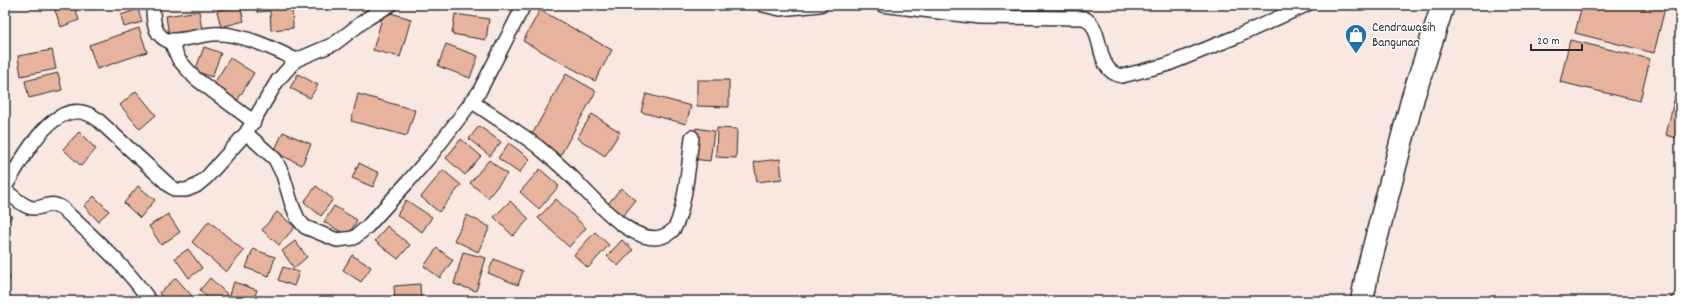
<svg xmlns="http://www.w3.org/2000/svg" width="1685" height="306" font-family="Dekko,sans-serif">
<rect width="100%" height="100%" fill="#f8e8e1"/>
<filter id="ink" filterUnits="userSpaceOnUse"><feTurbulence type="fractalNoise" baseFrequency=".025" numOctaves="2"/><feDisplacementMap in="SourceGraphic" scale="8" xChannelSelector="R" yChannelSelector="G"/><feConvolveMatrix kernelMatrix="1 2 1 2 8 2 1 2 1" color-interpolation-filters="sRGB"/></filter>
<g filter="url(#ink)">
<path fill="#e8b39c" stroke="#2b2b2b" d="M53 5H74L79 20 61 27Z
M240 5 244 21 221 27 217 11Z
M257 5H292L293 28 271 30 270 11 257 12Z
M1582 5H1655L1665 8 1654 53 1575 33Z
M138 9 142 22 124 27 121 15Z
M540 10 612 50 595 81 523 41Z
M199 11 202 30 169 35 166 16Z
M384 11 411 19 400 57 373 50Z
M455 14 489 19 486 40 452 34Z
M139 28 147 52 97 69 89 45Z
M1570 40 1650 59 1640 101 1560 82Z
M446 44 478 56 470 78 438 66Z
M204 47 221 53 212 77 195 71Z
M52 50 56 69 21 76 18 56Z
M230 58 254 73 237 101 213 85Z
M58 73 62 90 29 98 25 81Z
M298 74 318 85 310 98 290 88Z
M566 74 596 91 560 156 530 138Z
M697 80H729V107L697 106Z
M1677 88 1680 89V139L1666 135Z
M136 91 156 115 140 129 120 105Z
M358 94 415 110 407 136 351 121Z
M646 94 691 106 686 124 641 112Z
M592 114 620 132 605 156 577 138Z
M479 126 501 142 490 156 469 139Z
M696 128 714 131 710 161 692 159Z
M717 128 737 129 736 158 716 157Z
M79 132 96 149 81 166 63 149Z
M283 132 311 144 302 165 274 152Z
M461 139 481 156 465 175 446 158Z
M509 143 530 159 519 173 498 158Z
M780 159 782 179 757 182 754 162Z
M489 160 507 174 488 198 470 183Z
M359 163 379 173 373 187 352 178Z
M540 169 559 186 539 209 520 192Z
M443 170 461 185 439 212 421 197Z
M138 186 155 200 140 218 124 203Z
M316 186 333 199 321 216 304 202Z
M621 188 636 200 623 216 608 204Z
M94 196 109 211 98 221 84 206Z
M556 199 586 228 569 247 538 218Z
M406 200 432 217 422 232 397 215Z
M510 201 529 219 513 236 494 217Z
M334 206 357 220 348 236 324 222Z
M5 211 12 216 5 226Z
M277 212 295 227 279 245 262 230Z
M168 214 180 232 161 245 149 226Z
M467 215 490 227 478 252 454 240Z
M209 221 244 251 226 272 192 242Z
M387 226 410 245 398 259 375 241Z
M595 232 609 245 588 268 574 255Z
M622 240 633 250 618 266 607 256Z
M295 241 307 257 294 268 282 251Z
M437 248 453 260 440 278 424 266Z
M188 249 202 268 189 278 175 258Z
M253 249 275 257 269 276 246 268Z
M463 252 486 258 476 291 454 284Z
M352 255 371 267 361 282 343 270Z
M494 259 523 271 518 285 488 273Z
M283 267 299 272 294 286 278 280Z
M5 272 10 278 5 282Z
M176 278 192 296 186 301H166L159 293Z
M210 278 227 294 221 301H211L200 290Z
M234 282 257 290 253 301H238L229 298Z
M420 284 421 301H395L394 286Z
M374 298 375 301H363Z"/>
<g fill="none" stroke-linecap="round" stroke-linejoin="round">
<g stroke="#2b2b2b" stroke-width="10">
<path id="service" d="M1674 301 1680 294"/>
</g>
<g stroke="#2b2b2b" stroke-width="16">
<path id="minor" d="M153 5C153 19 153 33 166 40 182 41 196 36 212 34 236 31 275 49 296 60
M763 5 780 9 820 5
M882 5 979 17 1084 18C1106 28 1093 72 1122 76L1166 65 1238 36 1306 5
M170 40 179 60 195 78 254 122
M471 101C493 116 516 130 537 146 549 156 562 167 573 178 593 197 641 258 672 231 684 220 690 155 692 137
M246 133 275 159 283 175 292 205 298 219 305 227 337 240 354 238 367 227 407 183 432 154 479 92 524 5
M5 187C23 159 56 89 97 119L170 186 176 190H186L196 186 207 177 246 133 278 80 296 60 334 44 368 18 390 5
M5 190C13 196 24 208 34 208 46 208 49 200 62 208 93 237 125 265 150 301"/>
</g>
<g stroke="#2b2b2b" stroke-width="25">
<path id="trunk" d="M1362 301 1367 274 1413 97 1443 5"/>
</g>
<use href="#service" stroke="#fff" stroke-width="7"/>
<use href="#minor" stroke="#fff" stroke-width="13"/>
<use href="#trunk" stroke="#fff" stroke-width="22"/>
</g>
</g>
<defs>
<g id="shop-pin" transform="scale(1.15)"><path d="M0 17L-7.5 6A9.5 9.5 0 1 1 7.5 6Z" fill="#1f6fb2" stroke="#fff"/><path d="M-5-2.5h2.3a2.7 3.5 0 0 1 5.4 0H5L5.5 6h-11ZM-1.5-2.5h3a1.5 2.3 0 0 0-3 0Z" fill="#fff"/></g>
</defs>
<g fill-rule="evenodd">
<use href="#shop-pin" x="1356" y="35"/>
</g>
<g text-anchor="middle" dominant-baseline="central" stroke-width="3" stroke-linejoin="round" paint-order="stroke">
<g font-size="13" fill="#2b2b2b" stroke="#fff" text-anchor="start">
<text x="1372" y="28">Cendrawasih<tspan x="1372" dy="15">Bangunan</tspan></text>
</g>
</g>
<rect width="1685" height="306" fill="none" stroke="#fff" stroke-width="20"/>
<rect x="10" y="10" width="1665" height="286" fill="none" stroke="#2b2b2b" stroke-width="1.5" filter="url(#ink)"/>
<path d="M1531 44v6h51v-6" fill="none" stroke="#2b2b2b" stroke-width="2"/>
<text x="1537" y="44" font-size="12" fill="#2b2b2b" stroke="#ffffff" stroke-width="3" paint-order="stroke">20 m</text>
</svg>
